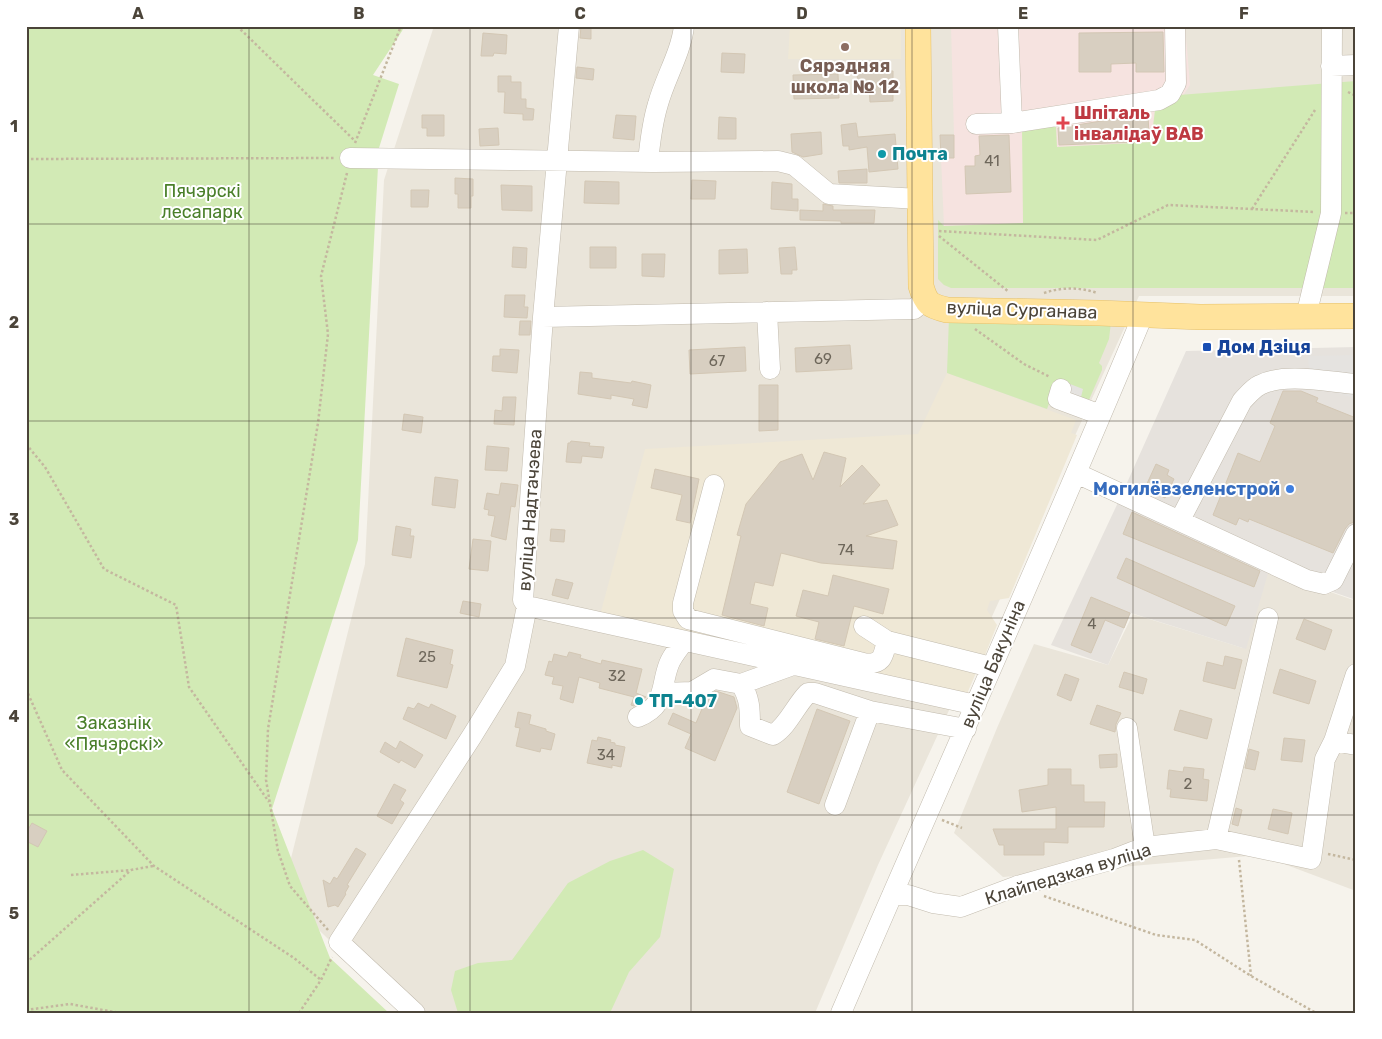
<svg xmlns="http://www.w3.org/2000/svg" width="1382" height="1039" font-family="Rubik,sans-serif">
<rect width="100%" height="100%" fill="#f6f3ec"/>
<path fill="#eae5da" d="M434 26H1356V296H1139L878 865 815 1013H404L282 894 365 564 384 180Z
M1268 570 1356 601V891L1260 855 1003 877 954 833 997 728 1034 644 1108 665 1133 614 1243 648Z"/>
<path fill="#e6e2dd" d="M1356 347V600L1269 570 1246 649 1131 613 1108 665 1051 645 1122 494 1186 351Z"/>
<path fill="#efe8d6" d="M790 26H901V59H788Z
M947 373 1076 420 1071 433 1077 435 1009 598 990 601 987 610 997 625 985 655 972 656 976 673 966 696 600 615 645 449 918 434Z"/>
<path fill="#f6e3e0" d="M951 26H1185L1190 85 1173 111V153L1023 223 944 226 940 135H954Z"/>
<path fill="#d2eab5" d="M26 26H404L402 31 373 75 399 84 379 148 358 540 272 809 330 958 389 1013H26Z
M1356 81V288H951L944 285 938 279V220L944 226 1023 223 1022 129 1056 126 1057 147 1151 142 1155 110 1179 95Z
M1112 314 1109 339 1099 363 1102 366V370L1088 402 1085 403 1058 379 1047 409 947 373 949 317Z
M643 850 674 869 660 937 629 972 610 1013H458L451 990 455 971 478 963 512 960 568 883 610 861Z"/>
<path fill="#e5e3e0" d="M1356 355V399L1310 384 1308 356Z
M1057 379 1083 389 1080 401 1049 403Z"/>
<path fill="#d8cfc1" stroke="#d3c7b4" d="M581 26H591V39L580 38Z
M1163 32 1164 72H1136V63L1111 64V72H1079V33Z
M483 33 507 35 506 54 494 53 493 56H481Z
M722 53 745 54 744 73 721 72Z
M577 67 594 69 593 80 576 78Z
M893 71V101L870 102 869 84 858 85 857 73Z
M838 74 839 98 794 99 793 75Z
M498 76H511V82H521V99H526V108L534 109 533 120H523V114L504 113 505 92H498Z
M1148 114 1149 136 1135 137 1136 142 1059 145 1058 128 1120 118H1136V116Z
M422 115H444V136H427V128H422Z
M616 115 636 116 634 140 613 138Z
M719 117 736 118V139H718Z
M856 123 858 137 895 134 898 169 869 172 867 147 849 150V146H843L841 125Z
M498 128 499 145 480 146 479 129Z
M821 132 822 154 803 157 792 152 791 134Z
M940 135H954V158H941Z
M1009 135 1011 192 966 194 965 166H975V156L980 155 979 136Z
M867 169V183H839L838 171Z
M455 178 473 179V196H471V208H458V194H455Z
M692 180 716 181 715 199H691Z
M585 181 619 182V204L584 203Z
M772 182 792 184V199H798V211L771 209Z
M501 185 532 186V211L502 210Z
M411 190H429L428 207H411Z
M823 204 833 206V210H875L874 223H841V221L800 220V210L823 211Z
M513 247 527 248 526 268 512 267Z
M590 247H616V268H590Z
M795 247 797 270H792V274H781L779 248Z
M747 249 748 273 719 274V250Z
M642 254H665L664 277 642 276Z
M505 295H525L524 307H528L527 318 504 317Z
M520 321H531L530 335H519Z
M850 345 852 369 796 372 795 348Z
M745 347 746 371 690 374 689 350Z
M500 349 519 350 517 373 492 371 493 356H500Z
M580 372 592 373V378L631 383 632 381 651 385 647 408 632 405 634 399 611 395V399L578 394Z
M759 385H778V430L759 431Z
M1283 391H1301L1318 398 1316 402 1356 418V519L1354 522 1349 524 1345 529 1333 553 1249 519 1248 522 1239 518 1236 525 1213 515 1238 453 1260 462 1275 426 1270 423Z
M503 397H516L514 425 494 424 495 410 502 411Z
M404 414 423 417 421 433 402 430Z
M571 441 590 443 589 446 604 447 602 458 582 456 581 463 566 462 568 443H570Z
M487 446 509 448 507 471 485 470Z
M824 452 846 458 840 487 862 465 880 485 863 504 887 500 898 525 866 536 897 541 893 569 821 563 781 553 773 586 755 582 750 604 768 608 764 626 722 615 741 536 737 535 746 504 780 462 802 454 813 480Z
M1156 464 1169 470 1167 475 1174 479 1165 498 1145 488Z
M655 469 699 479 690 523 676 520 682 495 651 488Z
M435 477 458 480 455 508 432 505Z
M501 483 518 485 515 507 511 506 506 540 491 536 495 516 488 515 489 510 484 509 487 493 499 495Z
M1132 512 1260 571 1254 587 1123 534Z
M396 526 411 529 410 536H414L411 558 392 555Z
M551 529 565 530 564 542 550 541Z
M473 539 491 541 488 571 469 569Z
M1126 558 1235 606 1226 626 1117 578Z
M833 575 889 589 883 614 854 606 844 646 815 639 819 622 796 616 803 590 828 596Z
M556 579 573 583 568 599 552 595Z
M1091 597 1130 613 1124 628 1105 620 1091 653 1071 645Z
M463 601 481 604 479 617 460 613Z
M1304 619 1332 630 1325 650 1296 639Z
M406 638 453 650 450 664 453 665 447 688 397 676Z
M569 652 581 655 580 658 601 664 602 660 642 669 636 693 646 697 634 706 631 705 634 697 599 688 600 683 579 677 573 703 560 699 563 686 552 684 554 677 545 675 549 661 552 662 554 654 567 657Z
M1225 656 1242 660 1235 689 1203 681 1207 662 1223 666Z
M1280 669 1316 681 1309 704 1273 693Z
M1124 672 1147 679 1143 694 1119 687Z
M1065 674 1079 679 1071 701 1057 695Z
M716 691 734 697 737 708 715 761 685 748 691 734 668 724 673 713 696 723 707 697Z
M418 703 429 708 431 704 456 716 446 739 403 719 408 707 414 709Z
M1097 705 1121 713 1116 724 1115 732 1090 724Z
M817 709 850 721 819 804 787 792Z
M1180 710 1212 719 1207 739 1174 730Z
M518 712 531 715 529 724 546 729V731L555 734 551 750 541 748 540 752 516 746 520 728 515 727Z
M598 737 611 740 610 742 615 743V745L625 747 621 767 612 765V768L587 763 592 740 597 741Z
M1284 738 1305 740 1302 762 1281 760Z
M400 741 423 755 415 768 401 760 399 763 380 752 385 742 396 749Z
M1249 749 1259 752 1255 770 1245 768Z
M1117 754V767L1100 768 1099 755Z
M1184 767 1204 769 1203 779 1209 780 1207 801 1170 797 1171 789H1167L1169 770 1183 772Z
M1048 769H1071V785H1084V802H1105L1104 827H1068V843L1044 842V855H1004V845H999L993 829H1056V807L1022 812 1019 790 1048 785Z
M394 784 406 790 400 800 404 803 392 824 377 816Z
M1236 808 1242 810 1238 826 1232 824Z
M1273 809 1292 813 1288 834 1268 829Z
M32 823 47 831 38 847 26 841V833Z
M356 848 366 854 347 885 349 886 345 893 346 894 338 907 335 905 328 907 323 880 330 884 334 877 337 879Z"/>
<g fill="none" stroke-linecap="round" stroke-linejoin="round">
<g stroke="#c2bbae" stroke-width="21">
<path id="minor" d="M1008 26 1012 123
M1331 66 1356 65
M976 124 1012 123 1159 100 1170 94 1176 83 1175 26
M350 158 653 162 778 161 794 165 829 194 920 199
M648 162C650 142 652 123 658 104 665 78 681 53 684 26
M767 312 770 369
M1306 316 1331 213 1332 26
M543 317 914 309 925 300
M1061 389 1058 399 1101 415
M1076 473 1307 580 1324 584 1333 580 1356 534
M714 485 683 603V611L688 619 867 664C884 663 883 655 887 641
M1180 520 1242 401C1248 395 1253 388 1260 385 1285 372 1328 382 1356 384
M527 606 976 705
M864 626 887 641 991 667
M741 684 793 665
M663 693 692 692 714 679 741 684C750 698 750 710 750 726L773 735C788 726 795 706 808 693H815L870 711 835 805
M870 711 966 729
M638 717C667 705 660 687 669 664 672 656 679 648 684 641
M1127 728 1145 847
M1334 741 1356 674
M1216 839 1268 618
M892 895H908L933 903 961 907 1017 886 1114 859 1145 847 1216 839 1311 859 1325 759 1334 741 1356 745
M415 1013 339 942 472 736 515 666 527 606 523 600 543 317 569 26
M841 1013C941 780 1046 549 1143 315"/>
</g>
<g stroke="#e6c16a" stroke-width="26">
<path id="major" d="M918 26 921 286C926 304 930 306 947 310L1099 313 1200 317 1356 316"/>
</g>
<path stroke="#c4b79f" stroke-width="2.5" stroke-dasharray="2.5 2.5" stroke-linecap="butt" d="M237 26 355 141
M1348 92 1356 96
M355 143 401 26
M26 159 334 158
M1252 209 1315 110
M1345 213H1356
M939 231 1097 240 1168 205 1315 212
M939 236 1009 292
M1044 293C1062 287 1080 287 1097 293
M975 329 1024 364 1050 377
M26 444 45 467 104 569 176 605 189 687 269 802
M26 689 62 770 154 866 294 958 321 980
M942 820 962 828
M1328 854 1356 860
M1239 860 1251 976
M71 875 131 870 153 866
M1044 896 1156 935 1195 940 1251 976 1316 1013
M328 930 290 886 278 851 266 780 268 729 318 423 328 334 321 276 347 173
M26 963 131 870
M26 1010 70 1004 120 1013
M299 1013 321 980 332 957"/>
<use href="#minor" stroke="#fff" stroke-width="20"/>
<use href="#major" stroke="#ffe39c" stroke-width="25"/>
</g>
<path fill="none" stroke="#4b4439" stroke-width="1" stroke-opacity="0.55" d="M249 26V1013M470 26V1013M691 26V1013M912 26V1013M1133 26V1013M26 224H1356M26 421H1356M26 618H1356M26 815H1356"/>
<circle fill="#8d6e63" stroke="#fff" stroke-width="2" cx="845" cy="47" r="5"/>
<path fill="#e0444e" stroke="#fff" stroke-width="2" d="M1060.5 115.5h5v5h5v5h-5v5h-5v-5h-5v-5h5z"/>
<g fill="#0f9aa8" stroke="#fff" stroke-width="2">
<circle cx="882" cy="154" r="5"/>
<circle cx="639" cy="701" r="5"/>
</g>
<rect fill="#1a4fb4" stroke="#fff" stroke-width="2" x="1202" y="342" width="10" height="10" rx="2.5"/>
<circle fill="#3f7fe0" stroke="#fff" stroke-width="2" cx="1290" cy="489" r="5"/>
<g text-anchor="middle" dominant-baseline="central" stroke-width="4" stroke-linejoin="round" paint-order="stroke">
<g font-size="15" fill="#6e675b">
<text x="992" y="161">41</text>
<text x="823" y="359">69</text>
<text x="717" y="361">67</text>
<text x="846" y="550">74</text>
<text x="1092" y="624">4</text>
<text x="427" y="657">25</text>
<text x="617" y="676">32</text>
<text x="606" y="755">34</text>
<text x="1188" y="784">2</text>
</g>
<g font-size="18" font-weight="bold" fill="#785e54" stroke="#fff">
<text x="845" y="66">Сярэдняя<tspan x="845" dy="21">школа № 12</tspan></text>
</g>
<g font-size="18" font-weight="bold" fill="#be3a42" stroke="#fff" text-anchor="start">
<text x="1074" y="113">Шпіталь<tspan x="1074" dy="21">інвалідаў ВАВ</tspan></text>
</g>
<g font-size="18" font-weight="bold" fill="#0d838f" stroke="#fff" text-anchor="start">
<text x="892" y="154">Почта</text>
<text x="649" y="701">ТП-407</text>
</g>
<g font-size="18" fill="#4a7f2a" stroke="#fff">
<text x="202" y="191">Пячэрскі<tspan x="202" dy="21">лесапарк</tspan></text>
<text x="114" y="723">Заказнік<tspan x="114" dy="21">«Пячэрскі»</tspan></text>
</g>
<g font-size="18" fill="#4b4439" stroke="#fff">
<text transform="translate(1022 310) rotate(2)">вуліца Сурганава</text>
<text transform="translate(530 510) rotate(-86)">вуліца Надтачэева</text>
<text transform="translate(993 664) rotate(-67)">вуліца Бакуніна</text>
<text transform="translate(1068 874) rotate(-17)">Клайпедзкая вуліца</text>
</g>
<g font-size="18" font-weight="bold" fill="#164399" stroke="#fff" text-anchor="start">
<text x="1217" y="347">Дом Дзіця</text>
</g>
<g font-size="18" font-weight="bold" fill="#366cbe" stroke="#fff" text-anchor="end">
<text x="1280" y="489">Могилёвзеленстрой</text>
</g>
</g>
<rect width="1382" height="1039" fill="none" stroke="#ffffff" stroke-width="55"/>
<rect x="28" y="28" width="1326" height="984" fill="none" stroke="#4b4439" stroke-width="2"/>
<g font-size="16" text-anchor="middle" font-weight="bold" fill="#4b4439">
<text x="138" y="19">A</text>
<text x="359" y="19">B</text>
<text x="580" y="19">C</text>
<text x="802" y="19">D</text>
<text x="1023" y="19">E</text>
<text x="1244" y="19">F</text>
<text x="14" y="132">1</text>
<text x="14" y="328">2</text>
<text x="14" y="525">3</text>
<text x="14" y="722">4</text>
<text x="14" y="919">5</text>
</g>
</svg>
